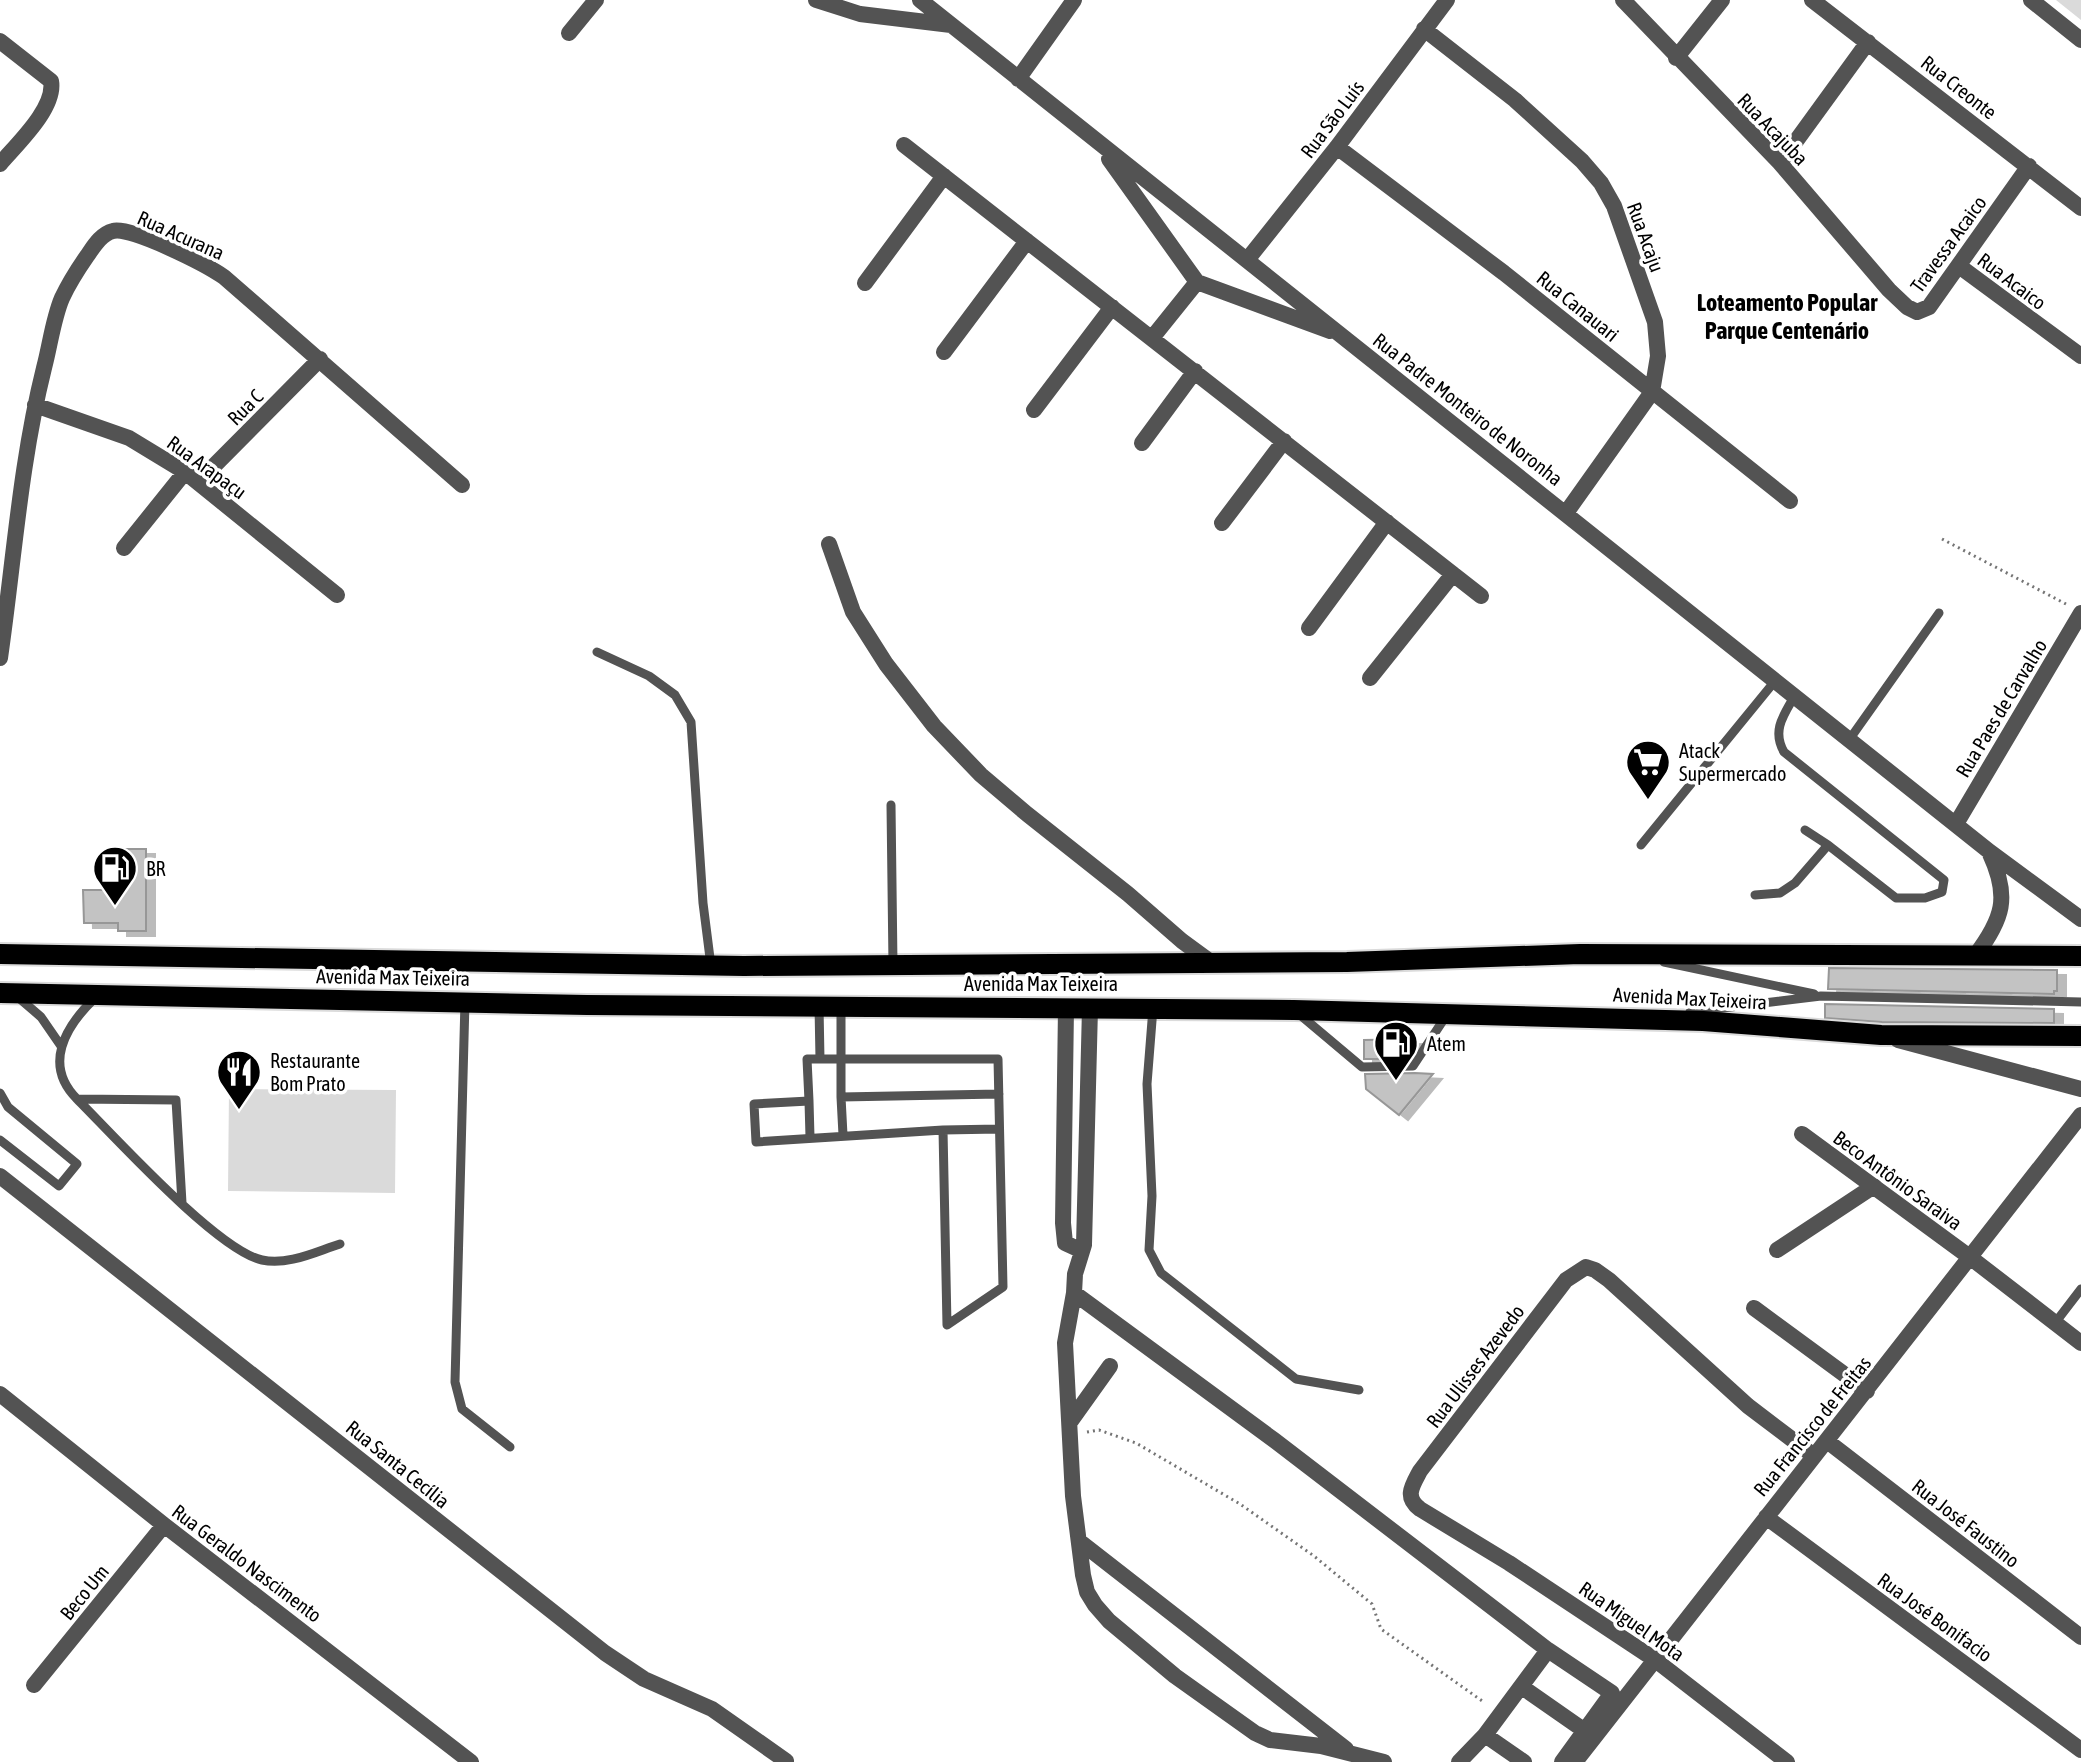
<svg xmlns="http://www.w3.org/2000/svg" width="2081" height="1762" font-family="'Asap Condensed',sans-serif">
<defs>
<filter id="shadow"><feDropShadow dx="9" dy="5" stdDeviation="0" flood-color="#0004"/></filter>
</defs>
<rect width="100%" height="100%" fill="#fff"/>
<path fill="#dadada" d="M2056 0H2081V20Z
M229 1089 396 1090 395 1193 228 1191Z"/>
<path fill="#c3c3c3" stroke="#979797" stroke-width="2" filter="url(#shadow)" d="M118 849H146V931H118V923H84L83 890H118Z
M1829 968 2057 970V991H2054V994L1828 989Z
M1825 1004 2054 1009V1023L1882 1022 1825 1018Z
M1416 1039V1048L1409 1059H1364V1040Z
M1365 1074 1415 1073 1433 1074 1399 1115 1366 1089Z"/>
<g fill="none" stroke-linecap="round" stroke-linejoin="round">
<g stroke="#dbdbdb" stroke-width="24">
<path id="primary" d="M0 954 744 966 1347 962 1580 954 2081 956
M0 993 587 1005 1294 1010 1703 1021 1881 1035 2081 1036"/>
</g>
<path stroke="#757575" stroke-width="3" stroke-dasharray="2 4" stroke-linecap="butt" d="M1942 539 2066 604
M1087 1432 1099 1430 1136 1443 1240 1504 1314 1556 1372 1604 1381 1629 1485 1703"/>
<path stroke="#535353" stroke-width="9" d="M597 652 649 676 675 695 691 722 703 903 711 966
M1849 740 1939 613
M891 805 893 965
M1805 830 1828 845
M1641 845 1775 681
M1755 895 1780 893 1795 883 1828 845 1896 898H1925L1942 892 1944 880 1784 752C1772 731 1783 716 1794 697
M1664 962 1814 994
M19 998 41 1017 61 1046
M94 999C65 1027 43 1065 77 1099 114 1136 217 1250 262 1260 288 1266 317 1251 340 1244
M465 1001 455 1382 462 1409 510 1447
M819 1006 820 1059
M841 1007V1097
M1153 1008 1147 1084 1152 1196 1149 1250 1161 1273 1296 1379 1359 1390
M1690 1012 1821 996 2081 1002
M1299 1014 1362 1067 1413 1066 1446 1016
M807 1059H998L1003 1287 947 1325 943 1130 756 1142 754 1104 809 1101Z
M0 1093 8 1107 77 1164 59 1186 0 1140
M77 1099 176 1100 182 1203
M809 1101 810 1137
M943 1130 999 1129
M843 1135 841 1097 999 1094
M2055 1323 2081 1289"/>
<path stroke="#535353" stroke-width="16" d="M816 0 860 14 951 25
M920 0 1990 852 2081 919
M1623 0 1780 163 1889 290 1907 307 1917 312 1929 307 2029 166
M1812 0 2081 208
M2031 0 2081 40
M1424 29 1515 100 1582 161 1601 183 1614 206 1655 322 1658 356 1652 392 1566 513
M569 33 596 0
M0 41 51 81C56 108 17 144 0 164
M1676 58 1722 0
M1018 79 1074 0
M904 145 1481 596
M1337 147 1504 273 1790 501
M1109 159 1197 282 1330 331
M1780 163 1868 42
M1247 260 1337 147 1447 0
M1959 266 2081 356
M865 283 944 176
M1152 338 1197 282
M944 352 1027 241
M35 405 129 438 185 472 337 595
M1034 410 1112 307
M1142 443 1195 371
M198 482 320 359
M1222 523 1284 441
M829 544 853 612 886 664 934 726 981 775 1027 814 1128 894 1182 941 1212 963
M124 548 185 472
M1309 628 1387 522
M0 658C14 561 20 464 44 368 50 346 53 319 62 298 69 283 78 269 87 256 94 246 101 234 113 231 131 226 207 265 224 277L462 485
M1370 678 1453 574
M1956 824 2081 613
M1975 956C2003 919 2010 897 1990 854
M1066 1008 1063 1223 1065 1243 1078 1249 1084 1245
M1090 1008 1084 1245 1075 1274 1074 1293 1065 1343 1073 1496 1083 1575 1087 1592 1095 1605 1109 1621 1175 1676 1255 1733 1270 1740 1321 1746 1384 1762
M1898 1040 2081 1089
M1802 1134 1971 1258 2081 1343
M0 1176 605 1653 644 1679 712 1709 786 1761
M1777 1250 1874 1186
M1074 1293 1274 1440 1548 1650 1485 1735 1459 1762
M1754 1308 1867 1391
M0 1394 164 1525 471 1762
M1070 1422 1110 1366
M1827 1441 2081 1637
M1766 1517 2081 1750
M1079 1541 1346 1749
M1548 1650 1612 1693 1562 1762
M34 1685 164 1525
M1522 1687 1585 1731
M1485 1735 1524 1762
M1575 1762 2081 1115
M1787 1762 1654 1659 1509 1563 1420 1509C1404 1497 1412 1486 1420 1471L1566 1280 1586 1267 1595 1270 1609 1280 1748 1406 1814 1456"/>
<use href="#primary" stroke="#000" stroke-width="20"/>
</g>
<defs>
<g id="supermarket-pin" transform="scale(2.3)"><path d="M0 17L-7.5 6A9.5 9.5 0 1 1 7.5 6Z" fill="#000" stroke="#fff"/><path d="M-6-5.5h2.5l.6 2H6L4.5 2H-2.5L-4.4-4H-6ZM-1.5 3.2a1.3 1.3 0 1 0 .1 0ZM3 3.2a1.3 1.3 0 1 0 .1 0Z" fill="#fff"/></g>
<g id="fuel-pin" transform="scale(2.3)"><path d="M0 17L-7.5 6A9.5 9.5 0 1 1 7.5 6Z" fill="#000" stroke="#fff"/><path d="M-5.5-6h7V0h2V4h1.3V-2.5L3-4.5l.8-.8L6-3V5H2.5V1h-1V6h-7ZM-4.2-4.7v3.2H.2V-4.7Z" fill="#fff"/></g>
<g id="restaurant-pin" transform="scale(2.3)"><path d="M0 17L-7.5 6A9.5 9.5 0 1 1 7.5 6Z" fill="#000" stroke="#fff"/><path d="M-5-6h1v4h1v-4h1v4h1v-4h1v5L-1.5 .5V6h-2V.5L-5-1ZM5-6V6H3V1.5H1.5Q1.5-4 5-6Z" fill="#fff"/></g>
</defs>
<g fill-rule="evenodd">
<use href="#supermarket-pin" x="1648" y="762"/>
<use href="#fuel-pin" x="115" y="868"/>
<use href="#fuel-pin" x="1396" y="1043"/>
<use href="#restaurant-pin" x="239" y="1072"/>
</g>
<g text-anchor="middle" dominant-baseline="central" stroke-width="7" stroke-linejoin="round" paint-order="stroke">
<g font-size="20" fill="#000" stroke="#fff">
<text transform="translate(1959 87) rotate(38)">Rua Creonte</text>
<text transform="translate(1332 119) rotate(-53)">Rua São Luís</text>
<text transform="translate(1773 129) rotate(46)">Rua Acajuba</text>
<text transform="translate(181 235) rotate(24)">Rua Acurana</text>
<text transform="translate(1646 237) rotate(70)">Rua Acaju</text>
<text transform="translate(1948 244) rotate(-54)">Travessa Acaico</text>
<text transform="translate(2012 281) rotate(37)">Rua Acaico</text>
<text transform="translate(1578 306) rotate(39)">Rua Canauari</text>
<text transform="translate(245 407) rotate(-45)">Rua C</text>
<text transform="translate(1468 409) rotate(38)">Rua Padre Monteiro de Noronha</text>
<text transform="translate(207 467) rotate(36)">Rua Arapaçu</text>
<text transform="translate(2001 708) rotate(-59)">Rua Paes de Carvalho</text>
<text transform="translate(393 977) rotate(1)">Avenida Max Teixeira</text>
<text x="1041" y="983">Avenida Max Teixeira</text>
<text transform="translate(1690 998) rotate(3)">Avenida Max Teixeira</text>
<text transform="translate(1898 1180) rotate(36)">Beco Antônio Saraiva</text>
<text transform="translate(1475 1366) rotate(-53)">Rua Ulisses Azevedo</text>
<text transform="translate(1812 1426) rotate(-51)">Rua Francisco de Freitas</text>
<text transform="translate(398 1464) rotate(39)">Rua Santa Cecília</text>
<text transform="translate(1966 1523) rotate(38)">Rua José Faustino</text>
<text transform="translate(247 1563) rotate(37)">Rua Geraldo Nascimento</text>
<text transform="translate(84 1592) rotate(-51)">Beco Um</text>
<text transform="translate(1935 1617) rotate(36)">Rua José Bonifacio</text>
<text transform="translate(1632 1621) rotate(35)">Rua Miguel Mota</text>
</g>
<g font-size="20" fill="#000" stroke="#fff" text-anchor="start">
<text x="1679" y="750">Atack<tspan x="1679" dy="23">Supermercado</tspan></text>
<text x="146" y="868">BR</text>
<text x="1427" y="1043">Atem</text>
<text x="270" y="1060">Restaurante<tspan x="270" dy="23">Bom Prato</tspan></text>
</g>
<g font-size="24" font-weight="bold" fill="#000" stroke="#fff">
<text x="1787" y="302">Loteamento Popular<tspan x="1787" dy="28">Parque Centenário</tspan></text>
</g>
</g>
</svg>
